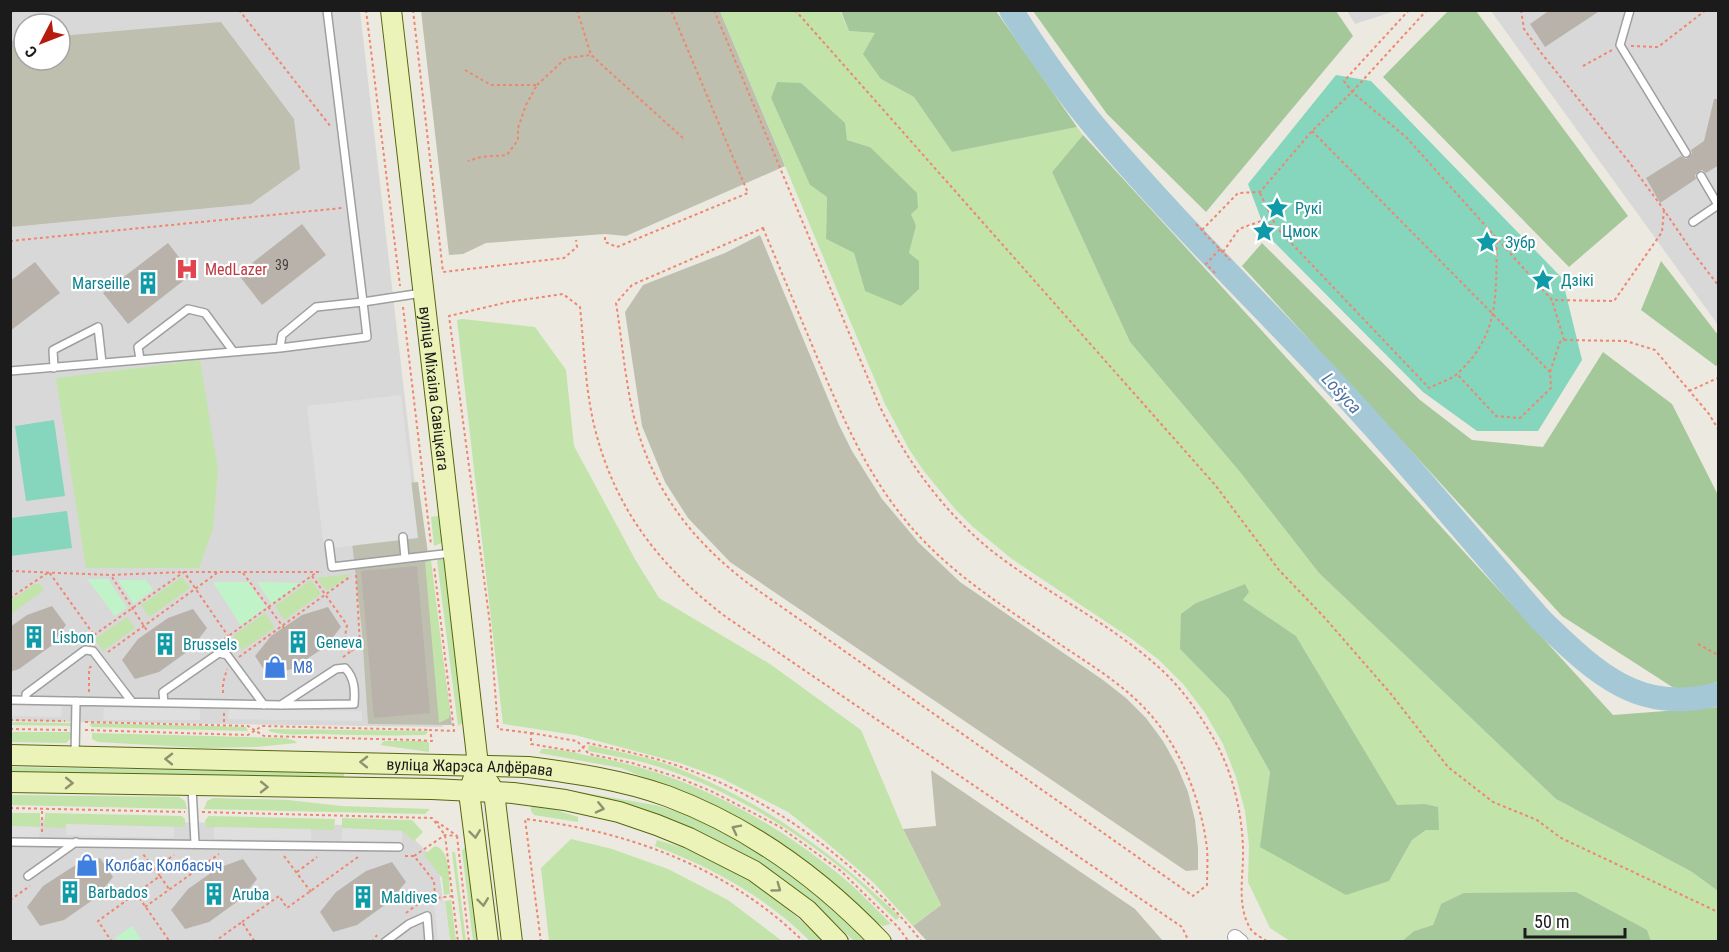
<svg xmlns="http://www.w3.org/2000/svg" width="1729" height="952" font-family="'Roboto Condensed',sans-serif">
<rect width="100%" height="100%" fill="#ece9e1"/>
<path fill="#d9d8d8" fill-rule="evenodd" d="M11 11H360L443 727 11 721ZM24 24H60V60H24Z
M1347 11H1395L1355 24Z
M1491 11H1718V325Z
M11 819 400 826 438 862 448 941 11 942Z"/>
<path fill="#bebfae" d="M421 11H720L785 166 626 236 605 234 486 243 463 254 449 255Z
M221 22 294 119 300 169 251 204 11 227V41L24 40V60H60V36Z
M760 235 839 425 852 451 882 499 919 543 960 582 1103 680 1126 698 1146 718 1163 741 1177 766 1188 792 1195 820 1198 848V870L1186 871 730 562 688 518 665 482 642 426 625 312 643 285 725 253Z
M418 482 452 725 368 724 362 632 346 488Z
M931 770 1135 909 1163 941H927L913 926 941 905 903 829 936 826Z"/>
<path fill="#c2e3aa" fill-rule="evenodd" d="M720 11H840L849 31 875 33 881 79 914 97 952 152 1077 127 1083 135 1052 172 1130 342 1240 472 1319 573 1556 799 1692 872 1718 891V941H1651L1647 930 1441 904 1433 925 1414 931 1402 941H1290L1270 928 1248 882 1249 845 1245 811 1236 777 1223 744 1205 713 1184 685 1159 660 1132 639 1012 559 973 527 955 509 923 470 909 449 885 404ZM777 82 847 140 870 147 916 226 909 253 865 291 854 253 826 239 827 197 810 185 771 98ZM1245 584 1243 600 1296 636 1397 806 1424 804 1426 830 1412 840 1389 881 1261 847 1270 772 1229 699 1180 649 1196 603Z
M462 319 535 327 566 370 574 446 636 561 659 598 770 664 861 730 903 829 941 905 913 926 874 883 826 842 788 812 721 778 680 763 575 735 503 724 457 320Z
M200 360 218 470 213 528 199 568H86L56 378Z
M443 515 444 542 434 546 431 517Z
M440 558 447 561 464 722 458 726 437 560Z
M431 560 450 714 449 718 439 723 425 562Z
M351 574 327 591 316 578Z
M182 577 190 588 149 617 141 605Z
M311 580 321 594 284 620 275 606Z
M35 584H40L44 590 11 614V600Z
M265 613 275 628 242 650 233 636Z
M127 617 135 628 103 651 95 639Z
M11 722 73 723V726L11 725Z
M91 723 246 727 248 731 92 727 90 725Z
M270 729 425 731 428 732 425 735C390 736 355 735 320 734 304 734 284 736 268 731Z
M10 732H74L73 736 66 743 11 742Z
M92 733 285 738 295 741 297 743 256 747 203 748 98 742 92 739Z
M384 741H426L429 743V752L380 745Z
M589 745C619 752 649 757 677 768 765 803 832 852 900 917L896 920C879 904 864 886 846 872 788 825 719 784 646 763 627 758 607 755 588 751Z
M542 749C559 748 579 754 596 757 689 774 777 822 848 882 863 895 877 910 891 924L883 926 876 923 863 909 833 883 770 837 713 805 621 768 539 753Z
M11 767 344 773V777L295 782 11 776Z
M540 785 660 806 698 819 743 842 781 867 823 899 866 941H854C778 869 711 825 607 800 585 794 562 789 540 787Z
M10 795 179 797 185 801 187 809 11 805Z
M213 798 288 800 341 806 430 809 425 814 204 809 207 801Z
M531 805H540L578 817V822L534 815 531 811Z
M11 813H40V827L11 826Z
M45 813 182 816 185 819V827L67 824 66 828 44 827Z
M209 816 335 819 334 830 206 827 205 820Z
M342 818 412 820 423 832 414 841 402 831 342 828Z
M571 839 612 849 668 869 728 900 782 941H549L541 868Z
M657 840 701 853 753 881 776 899 824 941H810C766 897 713 868 655 846Z
M435 846C451 850 449 880 450 894L444 895 442 878 424 855Z
M466 846H469L480 941H473L462 851Z
M452 852H455L466 941H463Z
M451 900 456 941H450L445 901Z"/>
<path fill="#a4c899" d="M841 11H996L1077 127 952 152 914 97 881 79 863 54 875 33 849 31Z
M1033 11H1336L1353 36 1206 212 1107 114Z
M1448 11H1476L1628 216 1569 267 1383 77Z
M777 82 801 83 845 123 847 140 870 147 917 193 918 208 911 214 916 226 909 253 919 261V289L901 306 865 291 854 253 826 239 827 197 810 185 771 98Z
M1083 135 1613 715 1718 707V891L1692 872 1556 799 1319 573 1240 472 1130 342 1052 172Z
M1262 243 1420 400 1472 440 1543 447 1603 352 1672 404 1718 495V682L1680 692 1562 616 1242 266Z
M1661 261 1718 335V364L1716 366 1641 310Z
M1245 584 1249 592 1243 600 1296 636 1397 805 1424 804 1438 807 1439 830H1426L1412 840 1389 881 1346 895 1260 847 1270 772 1229 699 1180 649 1181 614 1196 603Z
M1576 892 1647 930 1651 941H1402L1414 931 1433 925 1441 904 1464 893Z"/>
<path fill="#c0f4c8" d="M87 579H108L127 608 115 616Z
M118 580H146L153 590 134 604Z
M213 582H248L266 607 241 626Z
M257 582 301 583 272 604Z
M132 926 142 941H118L115 938Z"/>
<path fill="#85d6bc" d="M1336 75 1371 81 1562 278 1582 360 1538 431H1477L1423 392 1267 235 1248 184Z
M54 420 65 496 26 501 15 426Z
M67 511 72 548 11 556V518Z"/>
<path fill="#dfdfdf" d="M401 395 418 538 324 549 307 406Z
M11 705 62 706 61 717 11 716Z
M104 708H200V720H103Z
M229 709 362 711V721L228 719Z
M66 824 174 827V838L66 835Z
M11 826 40 827 39 838 11 837Z
M214 827 311 829V840L214 839Z
M342 828 402 831V843L342 841Z
M445 901 450 941H438L434 902Z"/>
<g fill="none" stroke-linecap="round" stroke-linejoin="round">
<path stroke="#a5c8d7" stroke-width="24" d="M1011 10C1037 51 1065 91 1096 128 1165 210 1241 285 1315 363 1394 446 1467 535 1542 621 1596 673 1639 715 1718 694"/>
</g>
<path fill="#b8b2ab" d="M1550 10H1601L1545 47 1530 24Z
M1714 99H1719V165L1706 173 1702 170 1698 172 1695 175 1696 179 1660 203 1646 178 1681 156 1686 159 1689 157 1692 153 1691 150 1704 141Z
M302 224 326 255 262 305 238 274Z
M168 243 192 274 128 324 103 293Z
M35 262 60 293 10 331V281Z
M417 566 430 713 374 718 361 571Z
M52 606 66 625 51 646 19 669 10 672V627L27 615Z
M328 607 341 627 325 647 292 669 268 676 255 656 271 636 302 615Z
M193 609 207 628 191 649 159 672 135 679 122 660 138 639 168 618Z
M100 858 113 877 97 897 64 920 40 926 27 907 43 886 74 866Z
M243 859 257 879 241 899 209 922 185 929 171 910 188 889 218 868Z
M392 862 406 882 389 902 357 925 333 932 320 912 336 892 366 871Z"/>
<g fill="none" stroke-linecap="round" stroke-linejoin="round">
<g stroke="#9f9f9f" stroke-width="10">
<path id="lane" d="M1630 10 1620 45 1686 153
M1701 176 1718 205
M1693 222 1718 205
M280 348 282 335 316 307 363 302 327 10
M140 359 138 347 188 309 205 313 233 351
M54 368 53 350 98 327 102 363
M10 371 280 348 367 337 363 302 422 293
M403 537 405 558
M329 544 332 567 452 553
M10 700 281 705 354 704C355 691 355 678 345 668L336 669 281 705
M26 700V694L85 650 93 651 132 702
M164 703 163 692 219 653 227 655 264 705
M75 756 76 701
M192 788 195 843
M10 842 399 847
M28 876 76 842
M385 942 409 924 427 916 429 942"/>
</g>
<g stroke="#9f9f9f" stroke-width="16">
<path id="street" d="M1235 937 1241 942"/>
</g>
<g stroke="#57670d" stroke-width="22">
<g id="secondary">
<path id="s1" d="M391 10 478 765 469 792 488 942"/>
<path id="s2" d="M10 755 528 767C575 773 622 780 667 796 750 827 820 878 881 942"/>
<path d="M10 782 432 789 513 793 565 800 619 812 657 825 689 838 754 871 807 910 838 942"/>
<path d="M489 783 494 792 512 942"/>
</g>
</g>
<path stroke="#ee8670" stroke-width="2" stroke-dasharray="3 3" stroke-linecap="butt" d="M239 10 331 127
M366 10 400 286
M413 10 443 272 564 258 577 247 576 240
M577 10 591 55 683 138
M714 10 880 407C907 461 941 508 987 547 1040 590 1104 619 1155 664 1181 686 1200 714 1216 743 1233 774 1242 813 1243 848 1244 875 1236 904 1250 928 1253 934 1263 938 1268 942
M795 10 1216 486 1279 570 1324 617 1391 694 1448 767 1493 802 1537 820 1561 838 1718 912
M1409 10 1344 81 1352 92 1406 137 1552 300 1614 301 1662 232 1664 210
M1521 10 1524 29 1542 54 1629 162 1664 210 1691 250 1718 285
M10 12 22 10
M1631 46 1658 47 1706 10
M1583 66 1612 50
M465 70 491 85H537L526 105 518 128V140L507 155 481 157 468 161
M537 85 566 58 591 55
M1312 131 1550 372 1551 388 1520 418 1496 416 1457 374
M1260 193 1277 228
M1196 224 1230 260
M763 228C781 271 799 314 817 357 841 414 864 468 902 516 946 572 1006 608 1064 647 1094 667 1125 686 1149 713 1181 748 1202 803 1207 849 1208 861 1207 873 1207 885L1193 896 749 584C691 540 652 489 634 417 625 380 622 340 616 303L632 285Z
M1202 230 1238 193 1260 192 1312 131 1352 92 1427 10
M605 237V242L617 247 748 193 671 10
M10 241 342 208
M1223 252 1239 229 1261 221 1277 228 1429 388C1438 383 1451 380 1458 373 1502 332 1495 292 1497 238
M1215 273 1206 264 1220 249
M403 307 431 545
M1564 340 1626 341 1655 350 1709 414 1718 429
M1550 372 1560 342 1564 340 1552 300
M1689 391 1718 378
M10 571 111 575 184 572H322
M243 573 284 628
M312 576 347 625 344 642 351 651 342 658
M112 577 148 632
M10 598 49 572 94 635 91 642
M10 626 11 627
M94 635 184 572 237 649
M223 644V640L317 572
M1698 644 1718 655
M351 651 360 645 356 575
M108 652 217 573
M239 657 351 576
M89 692V668L92 666
M223 693V683L227 669
M224 713V725
M10 720 65 721
M85 722 248 726 264 736 415 740 432 741 430 730 454 731 434 566
M10 729 67 730
M85 730 248 735 262 726 430 730
M531 733 577 741 589 754 632 763 677 777 713 792 780 827 841 871 898 927 909 942
M10 808 185 812
M202 812 432 818 445 835 458 942
M42 832V809
M457 836 469 942
M284 856 311 892
M405 856H414
M154 869 174 855
M297 872 317 857
M160 876 169 889
M136 893 170 942
M435 897 434 881 414 856 445 835 457 836 436 821
M10 900 30 886
M145 907 219 854
M406 913 423 900 452 896
M242 922 279 896 287 908 358 857
M112 942 98 921 160 876 143 854
M214 942 242 922 255 942
M372 942 377 935
M541 942 525 819C629 831 729 868 804 942
M922 942C861 865 774 799 681 767 651 756 619 750 588 743L578 752 531 744V733L498 729 490 624 449 316 508 302 563 294 580 307C584 346 585 386 594 425 614 508 659 566 726 617L1182 927 1189 942"/>
<use href="#lane" stroke="#fff" stroke-width="7"/>
<use href="#street" stroke="#fff" stroke-width="14"/>
<use href="#secondary" stroke="#ecf3b8" stroke-width="20"/>
</g>
<defs><path id="oneway-chevron" d="M-2-3.5L2.5 0L-2 3.5" fill="none" stroke-width="1.6" stroke-linecap="round" stroke-linejoin="round" transform="scale(1.5)"/></defs>
<g stroke="#8e9271">
<use href="#oneway-chevron" transform="translate(169 759) rotate(-179)"/>
<use href="#oneway-chevron" transform="translate(364 762) rotate(-179)"/>
<use href="#oneway-chevron" transform="translate(69 783) rotate(1)"/>
<use href="#oneway-chevron" transform="translate(264 787) rotate(1)"/>
<use href="#oneway-chevron" transform="translate(600 808) rotate(13)"/>
<use href="#oneway-chevron" transform="translate(736 829) rotate(-153)"/>
<use href="#oneway-chevron" transform="translate(475 834) rotate(83)"/>
<use href="#oneway-chevron" transform="translate(777 888) rotate(36)"/>
<use href="#oneway-chevron" transform="translate(483 902) rotate(83)"/>
</g>
<defs>
<g id="sight-bare" transform="scale(1.8)"><path d="M0-6L1.8-2.2L6-1.7L2.9 1.2L3.7 5.4L0 3.3L-3.7 5.4L-2.9 1.2L-6-1.7L-1.8-2.2Z" fill="#0f9aa8" stroke="#fff" stroke-width="2.5" paint-order="stroke"/></g>
<g id="hospital-bare" transform="scale(1.8)"><path d="M-5-5h3v3.5h4V-5h3V5h-3V1.5h-4V5h-3Z" fill="#e0444e" stroke="#fff" stroke-width="2.5" paint-order="stroke"/></g>
<g id="building-bare" transform="scale(1.8)"><path d="M-4-6H4V6H1V3H-1V6H-4ZM-2.5-4.3h1.7v1.8h-1.7ZM.8-4.3h1.7v1.8H.8ZM-2.5-1h1.7V.8h-1.7ZM.8-1h1.7V.8H.8Z" fill="#0f9aa8" stroke="#fff" stroke-width="2.5" paint-order="stroke"/></g>
<g id="shop-bare" transform="scale(1.8)"><path d="M-5-2.5h2.3a2.7 3.5 0 0 1 5.4 0H5L5.5 6h-11ZM-1.5-2.5h3a1.5 2.3 0 0 0-3 0Z" fill="#3f7fe0" stroke="#fff" stroke-width="2.5" paint-order="stroke"/></g>
</defs>
<g fill-rule="evenodd">
<use href="#sight-bare" x="1277" y="208"/>
<use href="#sight-bare" x="1264" y="231"/>
<use href="#sight-bare" x="1487" y="242"/>
<use href="#hospital-bare" x="187" y="269"/>
<use href="#sight-bare" x="1543" y="280"/>
<use href="#building-bare" x="148" y="283"/>
<use href="#building-bare" x="34" y="637"/>
<use href="#building-bare" x="298" y="642"/>
<use href="#building-bare" x="165" y="644"/>
<use href="#shop-bare" x="275" y="667"/>
<use href="#shop-bare" x="87" y="865"/>
<use href="#building-bare" x="70" y="892"/>
<use href="#building-bare" x="214" y="894"/>
<use href="#building-bare" x="363" y="897"/>
</g>
<g text-anchor="middle" dominant-baseline="central" stroke-width="4.5" stroke-linejoin="round" paint-order="stroke">
<g font-size="14" fill="#42413f">
<text x="282" y="265">39</text>
</g>
<g font-size="16" fill="#0d838f" stroke="#fff" text-anchor="start">
<text x="1295" y="208">Рукі</text>
<text x="1282" y="231">Цмок</text>
<text x="1505" y="242">Зубр</text>
<text x="1561" y="280">Дзікі</text>
<text x="130" y="283" text-anchor="end">Marseille</text>
<text x="52" y="637">Lisbon</text>
<text x="316" y="642">Geneva</text>
<text x="183" y="644">Brussels</text>
<text x="88" y="892">Barbados</text>
<text x="232" y="894">Aruba</text>
<text x="381" y="897">Maldives</text>
</g>
<g font-size="16" fill="#be3a42" stroke="#fff" text-anchor="start">
<text x="205" y="269">MedLazer</text>
</g>
<g font-size="16" fill="#1b1b1b" stroke="#fff">
<text stroke="none"><textPath href="#s1" startOffset="381">вуліца Міхаіла Савіцкага</textPath></text>
<text stroke="none"><textPath href="#s2" startOffset="460">вуліца Жарэса Алфёрава</textPath></text>
</g>
<g font-size="16" fill="#366cbe" stroke="#fff" text-anchor="start">
<text x="293" y="667">М8</text>
<text x="105" y="865">Колбас Колбасыч</text>
</g>
<g font-size="18" font-style="italic" fill="#5074a2" stroke="#fff">
<text transform="translate(1342 393) rotate(47)">Lošyca</text>
</g>
</g>
<rect width="1729" height="952" fill="none" stroke="#1b1b1b" stroke-width="24"/>
<g transform="translate(42 42) rotate(228)"><circle r="28" fill="#ffffff" stroke="#a4a4a4" stroke-width="1.5"/>
<path d="M0-4.5L10 22L0 15L-10 22Z" fill="#b71b10"/>
<text y="-9" font-size="16" font-weight="bold" text-anchor="middle" fill="#1b1b1b">С</text>
</g>
<path d="M1525 928v9h100v-9" fill="none" stroke="#1b1b1b" stroke-width="3"/>
<text x="1534" y="928" font-size="18" fill="#1b1b1b" stroke="#ffffff" stroke-width="4.5" paint-order="stroke">50 m</text>
</svg>
